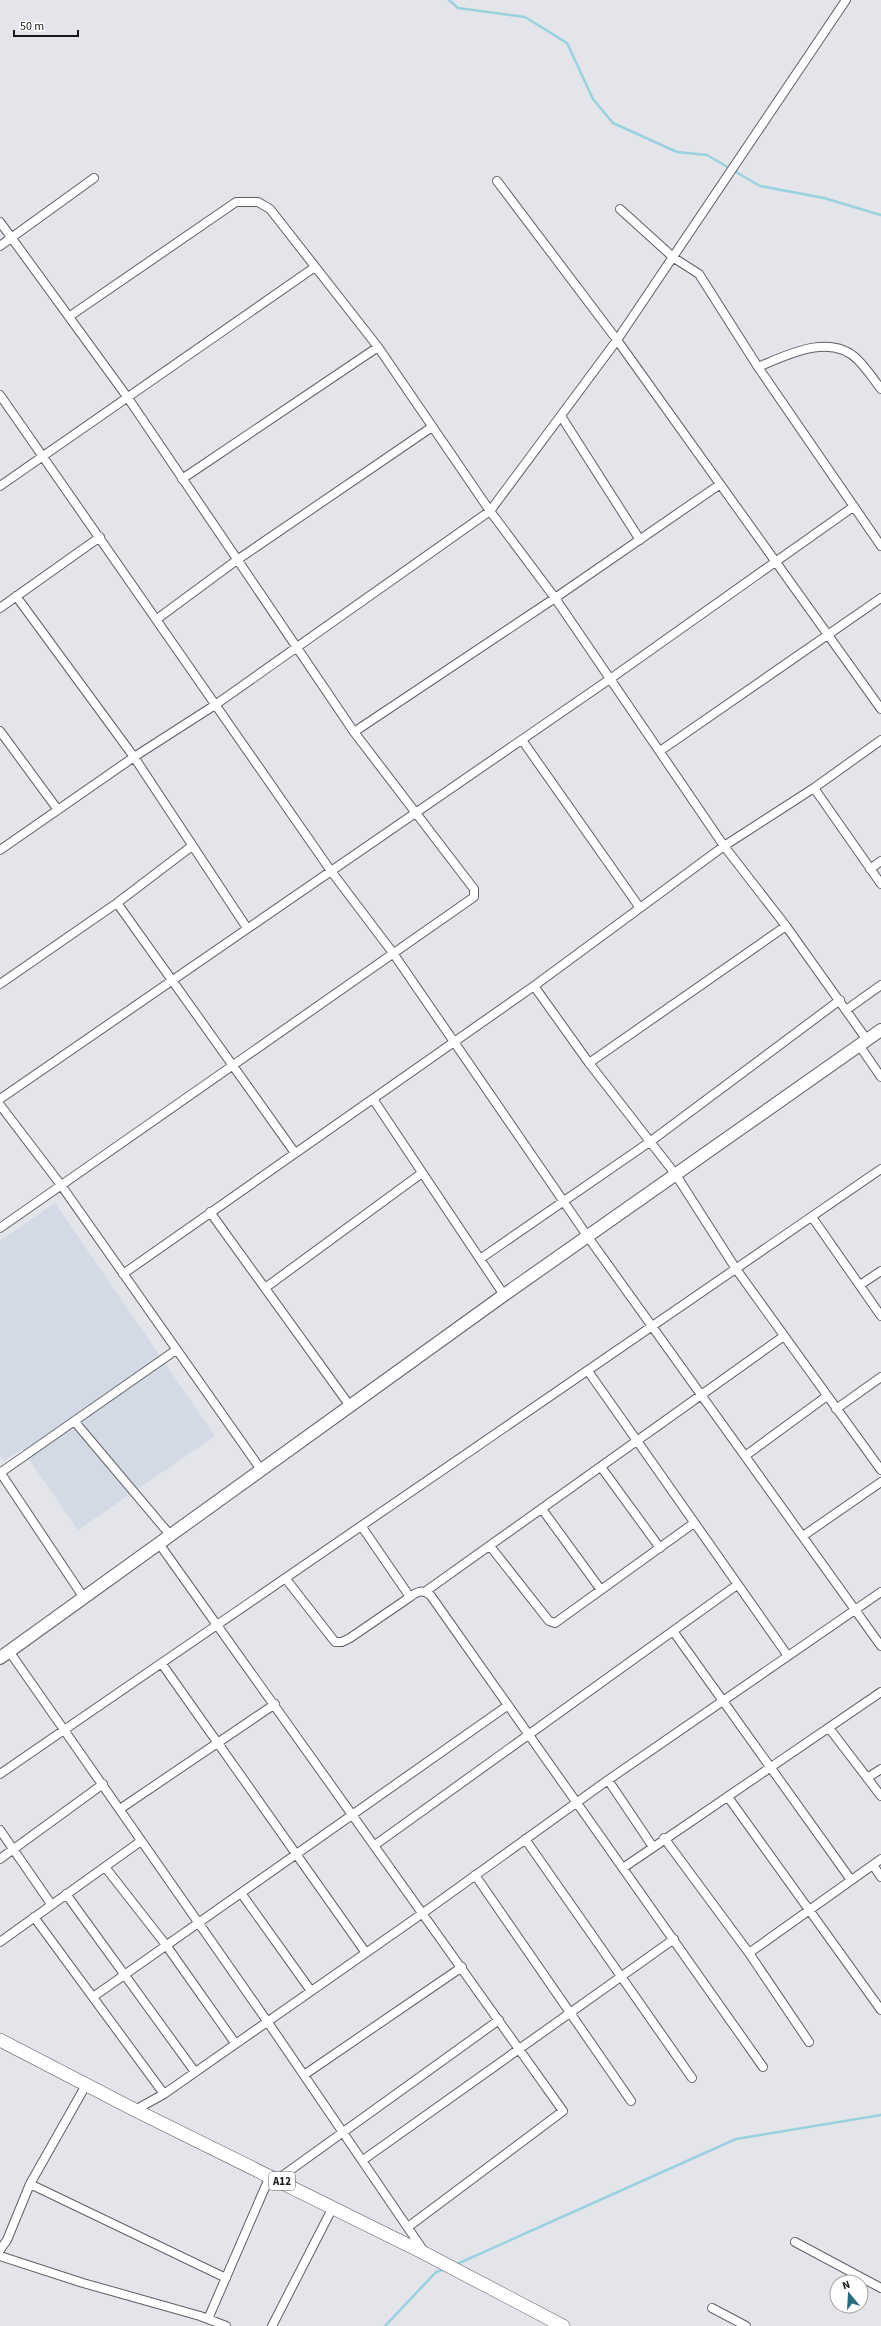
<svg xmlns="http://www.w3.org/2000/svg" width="881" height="2326" font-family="'Source Sans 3',sans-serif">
<rect width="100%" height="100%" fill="#e3e5ea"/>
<path fill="#d4dae5" d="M55 1203 215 1436 78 1530 22 1449 4 1461 0 1455V1241Z"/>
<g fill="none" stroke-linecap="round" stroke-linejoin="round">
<path stroke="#99d1df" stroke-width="2.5" d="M449 0 458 8 525 17 567 43 593 99 613 123 677 152 707 155 760 186 824 198 881 215
M457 2264 736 2139 881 2115
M385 2326 436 2272 445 2269"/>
<g stroke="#5e6064" stroke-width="10">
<path id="street" d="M497 181 617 340 881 709
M620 209 674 258 699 274 758 367 881 546
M0 222 128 398 354 732 474 889V897L0 1228
M0 246 94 178
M70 316 236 202H258L270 209 378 347 490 511 555 598 724 846 786 926 867 1040
M758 367C787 355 831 332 858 360 867 369 874 380 881 389
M0 395 331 871 393 953 588 1237 881 1646
M561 416 640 540
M182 479 378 347
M0 486 315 267
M16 596 134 757 247 928
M0 608 100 537
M157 619 237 560 432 427
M0 731 58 810
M354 732 555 598 719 485
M522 740 640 908
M660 751 881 598
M814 788 881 884
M0 850 134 757 215 705 490 511 617 340 846 0
M870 869 881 861
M117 903 295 1153
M0 984 117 903 192 846
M534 986 589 1063 676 1175 736 1269 881 1470
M846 1010 881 985
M859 1045 881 1077
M589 1063 786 926
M0 1099 610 679 853 507
M373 1099 504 1295
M0 1105 61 1185 262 1471
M210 1212 350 1406
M812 1217 881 1316
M480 1259 651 1141 840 1000
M123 1274 534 986 724 846 814 788 881 740
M860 1285 881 1271
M265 1288 422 1173
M588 1371 788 1656
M836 1409 881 1377
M75 1422 171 1536
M745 1456 827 1396
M601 1467 660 1548
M0 1472 84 1598
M0 1473 176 1350
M542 1509 601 1590
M362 1527 410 1597C418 1591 423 1589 431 1596L763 2067
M803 1536 881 1482
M160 1545 563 2111 408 2227
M490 1546 549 1621 555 1623 694 1523
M286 1579 335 1642H342L350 1638 410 1597
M426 1591 784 1336
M673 1631 851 1880
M9 1651 267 2021 423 2250
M162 1664 366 1953
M829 1728 881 1796
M0 1774 881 1169
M867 1778 881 1769
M608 1780 653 1847
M728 1797 881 2010
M120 1809 275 1704
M0 1830 51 1904
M664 1838 749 1953 809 2042
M525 1839 692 2078
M375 1845 737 1585
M0 1859 103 1784
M873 1865 881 1877
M105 1867 166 1945 235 2043
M623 1868 881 1692
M475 1875 631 2101
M241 1893 311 1991
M66 1894 195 2072
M34 1917 164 2094
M0 1942 141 1841
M749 1953 881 1859
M93 1997 507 1706
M304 2075 462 1967
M135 2110 164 2094 423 1913 608 1780 881 1592
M363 2160 674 1939
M278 2179 499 2020
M30 2184 226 2278
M795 2242 881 2288
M0 2250 7 2240 30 2184 86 2085
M0 2256 83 2283 200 2316 226 2326
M712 2308 746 2326
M208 2319 270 2176
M272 2326 333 2207"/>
</g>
<g stroke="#5e6064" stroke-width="14">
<path id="secondary" d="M0 1658 504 1295 881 1030"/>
</g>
<g stroke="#5e6064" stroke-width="14">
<path id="primary" d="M0 2040 135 2110 424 2253 563 2326"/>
</g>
<use href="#street" stroke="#fff" stroke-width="8"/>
<use href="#secondary" stroke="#fff" stroke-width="12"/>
<use href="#primary" stroke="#fff" stroke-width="13"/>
</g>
<g text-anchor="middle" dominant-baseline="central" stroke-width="3" stroke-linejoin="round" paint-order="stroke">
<rect fill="#fff" stroke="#5d5d5e" stroke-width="1" x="269" y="2172" width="26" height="18" rx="3"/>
<g font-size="11" font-weight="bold" fill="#171819">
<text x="282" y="2181">A12</text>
</g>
</g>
<g transform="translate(849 2294) rotate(342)"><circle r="19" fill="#ffffff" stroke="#a2a3a3"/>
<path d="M0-3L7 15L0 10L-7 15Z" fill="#2b6d80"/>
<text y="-6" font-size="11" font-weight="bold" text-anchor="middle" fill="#171819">N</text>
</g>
<path d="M14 30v6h64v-6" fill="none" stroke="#171819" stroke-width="2"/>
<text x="20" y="30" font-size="12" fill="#171819" stroke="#ffffff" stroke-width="3" paint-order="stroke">50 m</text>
</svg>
